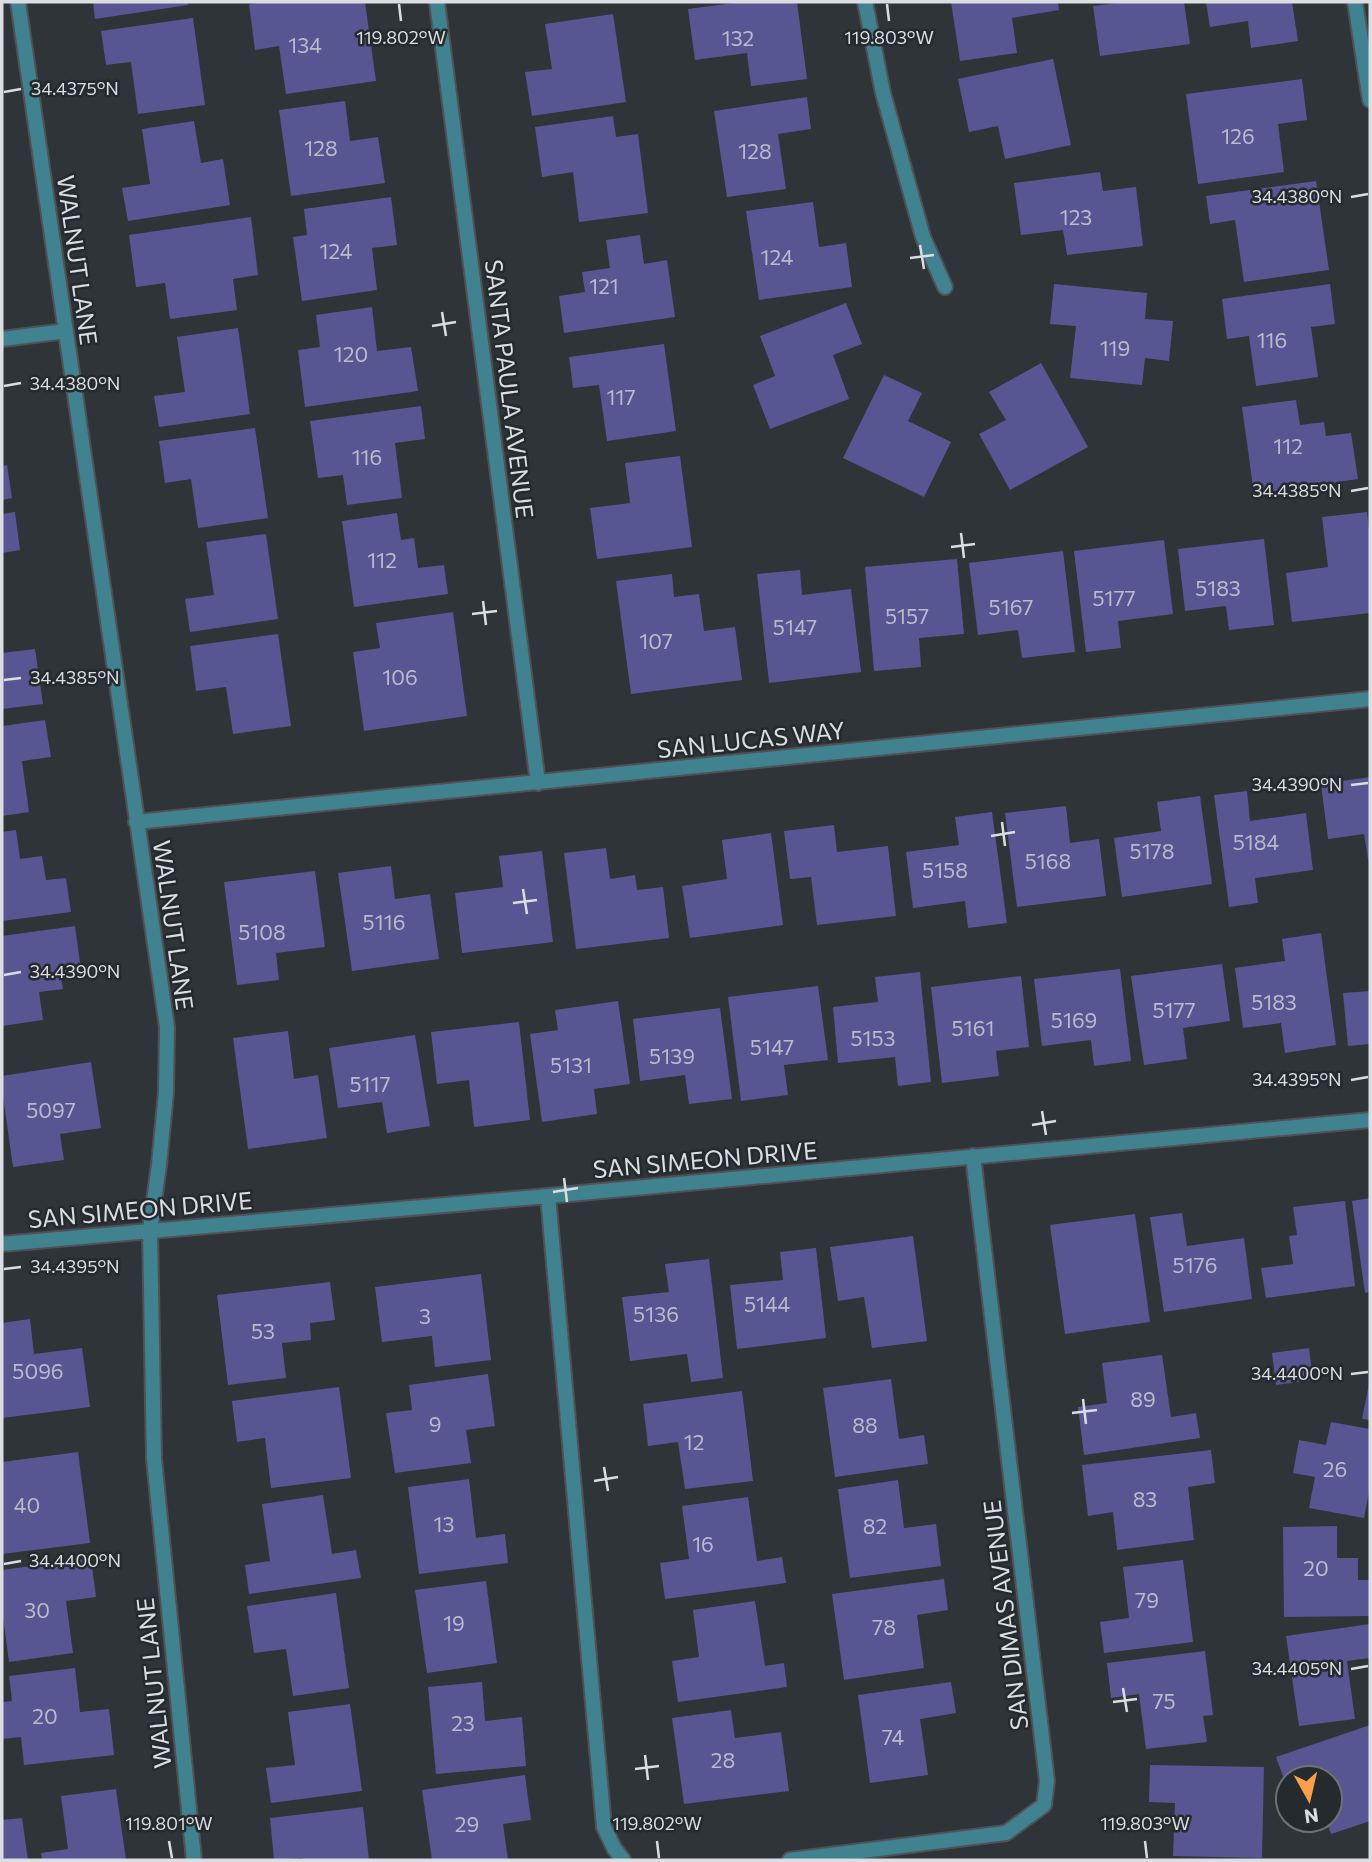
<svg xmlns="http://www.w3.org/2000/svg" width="1372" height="1862" font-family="Commissioner,sans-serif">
<rect width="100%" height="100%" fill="#2f3439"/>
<path fill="#575592" d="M93 2H188V5L95 19Z
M266 2H365L376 81 286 94 279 46 255 50 249 4Z
M741 2H797L807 79 751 86 747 53 695 60 688 9Z
M951 2H1058L1059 10 1012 18 1017 53 960 61Z
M1124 2H1184L1190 44 1100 56 1093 6Z
M1206 2H1292L1298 41 1251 48 1248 21 1210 27Z
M613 14 626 102 532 116 525 72 552 69 545 24Z
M193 18 205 105 138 114 131 62 106 65 101 31Z
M1053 59 1071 145 1005 159 998 126 969 132 958 79Z
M1302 79 1307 120 1278 124 1284 172 1198 184 1186 94Z
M807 97 811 129 778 134 786 189 727 197 714 111Z
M345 101 350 141 378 137 385 183 291 196 279 110Z
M613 116 616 137 638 134 648 213 579 222 573 172 542 177 535 127Z
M194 121 201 163 223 159 230 205 128 221 122 188 150 184 142 129Z
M1100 172 1103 191 1136 187 1143 246 1067 255 1063 230 1021 235 1014 183Z
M1316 181 1329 270 1244 282 1235 220 1210 224 1206 196Z
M391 197 397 245 372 248 377 290 302 301 293 237 307 235 304 209Z
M813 202 819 247 846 243 852 287 759 300 746 211Z
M251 217 258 275 233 279 237 310 170 319 165 283 136 287 129 235Z
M640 235 644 264 667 260 675 317 564 333 559 296 585 292 582 272 610 268 606 240Z
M1054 284 1147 293 1145 319 1173 321 1169 361 1145 358 1142 385 1070 378 1076 326 1050 324Z
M1330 284 1335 324 1311 327 1318 377 1256 386 1249 336 1227 339 1222 299Z
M846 303 862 344 833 355 849 399 770 429 753 385 775 376 760 336Z
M372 307 377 351 411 347 418 391 305 407 298 350 320 347 316 315Z
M238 328 250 414 159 427 154 396 185 392 177 337Z
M664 344 676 431 607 441 599 385 573 388 569 357Z
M1041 363 1088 447 1010 490 979 434 1006 420 989 392Z
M884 375 922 393 908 421 951 442 924 497 843 458Z
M1296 400 1300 425 1324 422 1326 436 1351 433 1358 479 1254 494 1242 407Z
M421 406 425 439 395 443 402 498 347 505 343 475 318 478 310 421Z
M255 428 268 518 198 528 191 479 165 483 159 441Z
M680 456 692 547 597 559 590 508 630 503 625 463Z
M7 465 12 498 2 500V466Z
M15 512 20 550 2 553V514Z
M1367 512 1370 539V613L1292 622 1286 573 1328 567 1322 517Z
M397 513 401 540 414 538 418 568 444 565 448 594 354 607 342 521Z
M266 534 278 619 190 632 185 599 214 595 206 542Z
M1264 539 1274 625 1229 630 1226 606 1185 611 1178 549Z
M1164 540 1173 614 1118 621 1121 648 1086 652 1074 551Z
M1063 551 1075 652 1022 658 1018 630 978 635 969 563Z
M957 559 964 634 919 638 921 667 874 671 865 567Z
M800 570 802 595 851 589 861 672 769 683 757 574Z
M672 574 674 597 699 594 704 631 735 627 742 680 631 694 616 581Z
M453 612 467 716 364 731 353 652 380 648 376 623Z
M278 634 291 726 233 734 226 687 196 691 190 646Z
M35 649 43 704 2 709V653Z
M45 720 51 757 22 761 29 812 2 816V726Z
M1370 777V865H1369L1364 834 1328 839 1321 784Z
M1247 791 1250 821 1306 813 1313 870 1255 878 1258 903 1229 907 1214 795Z
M1200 796 1212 884 1122 897 1114 838 1161 831 1157 802Z
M1066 806 1070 843 1099 839 1106 896 1017 907 1005 813Z
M992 812 1007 923 968 928 965 901 913 908 906 852 959 845 955 817Z
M834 825 837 852 888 846 896 916 817 925 811 877 790 879 784 831Z
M16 830 20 859 42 856 46 880 66 878 71 912 2 921V832Z
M771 833 783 925 690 938 682 886 727 879 722 840Z
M606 848 610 879 635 875 637 890 663 887 669 938 576 949 564 853Z
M542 851 553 942 462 953 455 893 503 887 499 856Z
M391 866 395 899 430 894 439 959 352 971 338 873Z
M315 871 325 947 276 953 279 980 237 985 224 882Z
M75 926 81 970 60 973 63 989 39 992 43 1020 2 1026V936Z
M1321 933 1336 1045 1285 1053 1281 1023 1243 1028 1235 968 1285 961 1282 939Z
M1222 964 1230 1021 1183 1028 1187 1059 1144 1065 1131 976Z
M1120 969 1131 1061 1094 1066 1091 1040 1042 1046 1034 979Z
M920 972 931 1082 898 1086 895 1057 838 1063 833 1007 878 1002 875 977Z
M1021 976 1029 1047 996 1051 999 1076 942 1083 931 987Z
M818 986 828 1060 784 1065 788 1095 741 1101 728 997Z
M1370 991V1044L1348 1046 1343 993Z
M618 1001 630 1084 594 1089 597 1114 542 1122 530 1034 558 1030 555 1010Z
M720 1008 732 1099 689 1104 685 1075 640 1081 633 1019Z
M519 1022 530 1120 474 1127 469 1080 437 1084 431 1032Z
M288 1031 294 1079 318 1075 327 1138 248 1149 233 1038Z
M415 1035 430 1126 387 1133 382 1102 338 1108 329 1048Z
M91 1062 101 1128 60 1134 64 1160 13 1167 2 1089V1076Z
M1370 1198V1292L1365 1293 1352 1201Z
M1345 1201 1355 1286 1266 1298 1261 1268 1293 1264 1289 1236 1297 1235 1293 1207Z
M1182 1213 1187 1246 1244 1238 1252 1299 1164 1312 1150 1217Z
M1135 1214 1150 1322 1065 1334 1050 1225Z
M913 1236 927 1341 872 1348 864 1297 838 1301 830 1247Z
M816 1248 826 1338 737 1349 730 1285 783 1280 780 1252Z
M709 1259 723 1378 691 1382 687 1354 630 1361 622 1297 669 1292 665 1264Z
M481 1274 491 1360 435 1367 432 1336 382 1342 375 1287Z
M330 1282 335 1320 310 1323 311 1340 282 1343 286 1378 228 1385 217 1295Z
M30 1319 34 1354 82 1348 90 1407 2 1418V1323Z
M1309 1348 1313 1380 1276 1385 1272 1353Z
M1162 1355 1171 1417 1196 1413 1200 1438 1084 1455 1078 1407 1107 1403 1102 1363Z
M488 1374 495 1426 466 1430 471 1463 395 1473 386 1413 412 1410 409 1385Z
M891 1379 899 1439 924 1435 928 1464 835 1477 823 1388Z
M1369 1384H1370V1420L1362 1419Z
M339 1387 351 1478 271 1488 265 1438 237 1442 232 1401Z
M742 1391 753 1481 685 1489 678 1442 648 1446 643 1404Z
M1331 1422 1370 1429V1487L1364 1518 1309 1508 1315 1477 1293 1473 1299 1440 1326 1445Z
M1211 1450 1215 1483 1188 1487 1194 1540 1117 1550 1113 1512 1088 1516 1082 1465Z
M78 1452 90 1543 2 1554V1462Z
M469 1479 476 1538 505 1534 508 1563 419 1574 408 1487Z
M898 1480 904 1528 936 1524 941 1566 850 1578 838 1489Z
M323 1495 332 1554 356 1550 361 1578 249 1594 245 1565 270 1561 262 1504Z
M748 1497 757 1561 782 1557 786 1583 665 1599 660 1563 689 1559 682 1506Z
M1337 1526V1558H1358V1580H1370V1616L1284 1617 1283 1527Z
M91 1558 96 1597 66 1601 73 1653 9 1662 2 1609V1570Z
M1183 1560 1193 1642 1104 1653 1100 1622 1129 1618 1123 1567Z
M944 1579 948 1610 917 1615 924 1668 844 1680 832 1594Z
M486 1581 497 1663 427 1673 415 1590Z
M336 1593 349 1688 293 1696 286 1649 254 1653 247 1606Z
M755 1601 765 1666 784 1663 787 1687 678 1702 672 1661 699 1657 693 1610Z
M1370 1624V1658L1347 1661 1355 1719 1299 1726 1286 1636Z
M1205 1651 1213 1715 1203 1716 1207 1742 1146 1749 1139 1694 1111 1698 1107 1663Z
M75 1668 80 1712 109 1709 114 1755 24 1765 21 1737 2 1739V1702L12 1701 9 1676Z
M482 1682 485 1721 522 1717 526 1766 436 1774 428 1687Z
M951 1682 956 1713 920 1719 928 1775 870 1783 858 1695Z
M350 1704 362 1791 271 1803 266 1768 295 1765 288 1712Z
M731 1710 735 1738 781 1732 789 1791 684 1804 672 1718Z
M1370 1725V1821L1331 1834 1326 1820H1330V1778H1288V1790L1276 1757Z
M1150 1765 1264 1767 1262 1858 1173 1856 1175 1803 1149 1802Z
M525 1775 531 1820 503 1824 508 1860H432L422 1790Z
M116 1789 126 1860H42L41 1853 68 1849 61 1796Z
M363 1807 369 1860H303V1858L274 1860 270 1818Z
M22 1818 28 1860H2V1820Z"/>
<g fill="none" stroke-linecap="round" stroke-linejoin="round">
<g stroke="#4e5257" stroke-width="18">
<path id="street" d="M18 2 167 1027 166 1092 159 1165 150 1230 154 1459 194 1860
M437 2 538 783
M865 2 883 93 923 237 945 287
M1355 2 1370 100
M2 339 66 331
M136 822 1370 699
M548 1196 604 1827 614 1848 623 1860
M2 1244 548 1196 1370 1120
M790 1860 1006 1833 1044 1805 1047 1781 973 1156"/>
</g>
<use href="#street" stroke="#418291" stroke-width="14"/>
</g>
<path fill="none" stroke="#dadde1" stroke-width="2.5" d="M399 4 401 21M887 4 889 21M4 92 21 89M1351 197 1368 194M920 245 924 269M910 258 934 255M442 312 446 336M432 326 456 322M4 386 21 383M1351 491 1368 488M961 533 964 558M951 547 975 544M483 601 486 625M472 614 497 611M4 680 21 678M1351 785 1368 783M1002 822 1005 846M991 836 1015 832M523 889 527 914M513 903 537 900M4 975 21 972M1351 1080 1368 1077M1042 1111 1046 1135M1032 1125 1056 1121M564 1178 567 1202M553 1192 578 1188M4 1269 21 1267M1351 1374 1368 1372M1083 1399 1086 1424M1072 1413 1097 1410M604 1467 608 1491M594 1481 618 1477M4 1564 21 1561M1351 1669 1368 1666M1123 1688 1127 1712M1113 1702 1137 1699M645 1755 648 1780M635 1769 659 1766M169 1841 172 1858M657 1841 659 1858M1145 1841 1147 1858"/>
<g text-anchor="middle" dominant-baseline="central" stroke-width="5" stroke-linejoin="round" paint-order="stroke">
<g font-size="21" fill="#b9bbcd">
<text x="738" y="37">132</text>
<text x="305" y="44">134</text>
<text x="1238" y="135">126</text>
<text x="321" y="147">128</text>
<text x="755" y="150">128</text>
<text x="1076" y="216">123</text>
<text x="336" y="250">124</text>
<text x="777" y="256">124</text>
<text x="604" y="285">121</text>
<text x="1272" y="339">116</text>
<text x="1115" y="347">119</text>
<text x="351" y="353">120</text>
<text x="621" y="396">117</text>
<text x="1288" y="445">112</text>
<text x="367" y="456">116</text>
<text x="382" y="559">112</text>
<text x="1218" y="587">5183</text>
<text x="1114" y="597">5177</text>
<text x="1011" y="606">5167</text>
<text x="907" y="615">5157</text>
<text x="795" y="626">5147</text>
<text x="656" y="640">107</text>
<text x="400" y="676">106</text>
<text x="1256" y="841">5184</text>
<text x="1152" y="850">5178</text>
<text x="1048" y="860">5168</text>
<text x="945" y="869">5158</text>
<text x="384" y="921">5116</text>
<text x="262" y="931">5108</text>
<text x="1274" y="1001">5183</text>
<text x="1174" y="1009">5177</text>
<text x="1074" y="1019">5169</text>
<text x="973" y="1027">5161</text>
<text x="873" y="1037">5153</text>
<text x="772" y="1046">5147</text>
<text x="672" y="1055">5139</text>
<text x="571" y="1064">5131</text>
<text x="370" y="1083">5117</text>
<text x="51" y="1109">5097</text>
<text x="1195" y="1264">5176</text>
<text x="767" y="1303">5144</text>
<text x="656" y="1313">5136</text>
<text x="425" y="1315">3</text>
<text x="263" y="1330">53</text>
<text x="38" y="1370">5096</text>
<text x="1143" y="1398">89</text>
<text x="435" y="1423">9</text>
<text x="865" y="1424">88</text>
<text x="694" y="1441">12</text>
<text x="1335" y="1468">26</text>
<text x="1145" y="1498">83</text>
<text x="27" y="1504">40</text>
<text x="444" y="1523">13</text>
<text x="875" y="1525">82</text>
<text x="703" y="1543">16</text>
<text x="1316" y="1567">20</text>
<text x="1147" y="1599">79</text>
<text x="37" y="1609">30</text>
<text x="454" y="1622">19</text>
<text x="884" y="1626">78</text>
<text x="1164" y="1700">75</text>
<text x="45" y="1715">20</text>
<text x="463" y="1722">23</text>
<text x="893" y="1736">74</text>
<text x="723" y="1759">28</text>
<text x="467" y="1823">29</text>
</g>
<g font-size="24" fill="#dadde1" stroke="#252a2f">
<text transform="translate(78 260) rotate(82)">WALNUT LANE</text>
<text transform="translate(510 389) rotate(83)">SANTA PAULA AVENUE</text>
<text transform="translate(751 739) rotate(-6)">SAN LUCAS WAY</text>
<text transform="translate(174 925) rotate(82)">WALNUT LANE</text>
<text transform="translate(705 1159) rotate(-5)">SAN SIMEON DRIVE</text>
<text transform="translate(140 1209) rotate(-5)">SAN SIMEON DRIVE</text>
<text transform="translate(1005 1615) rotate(-97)">SAN DIMAS AVENUE</text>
<text transform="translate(153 1683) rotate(-96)">WALNUT LANE</text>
</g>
</g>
<g font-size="18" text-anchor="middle" fill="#dadde1" stroke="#252a2f" stroke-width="5" stroke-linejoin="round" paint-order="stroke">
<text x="401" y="44">119.802°W</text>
<text x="889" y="44">119.803°W</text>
<text x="75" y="95">34.4375°N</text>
<text x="1297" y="203">34.4380°N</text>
<text x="75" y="390">34.4380°N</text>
<text x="1297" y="497">34.4385°N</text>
<text x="75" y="684">34.4385°N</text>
<text x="1297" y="791">34.4390°N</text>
<text x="75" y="978">34.4390°N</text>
<text x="1297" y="1086">34.4395°N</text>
<text x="75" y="1273">34.4395°N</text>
<text x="1297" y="1380">34.4400°N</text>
<text x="75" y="1567">34.4400°N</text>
<text x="1297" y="1675">34.4405°N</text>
<text x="169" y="1830">119.801°W</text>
<text x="657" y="1830">119.802°W</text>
<text x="1145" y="1830">119.803°W</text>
</g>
<rect width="1372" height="1862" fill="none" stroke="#dadde1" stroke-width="7"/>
<g transform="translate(1309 1799) rotate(172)"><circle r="33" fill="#252a2f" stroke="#6d7276" stroke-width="2"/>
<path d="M0-5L12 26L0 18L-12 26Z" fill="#fa9f4e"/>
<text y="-10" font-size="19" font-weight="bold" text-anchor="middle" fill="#dadde1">N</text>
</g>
</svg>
